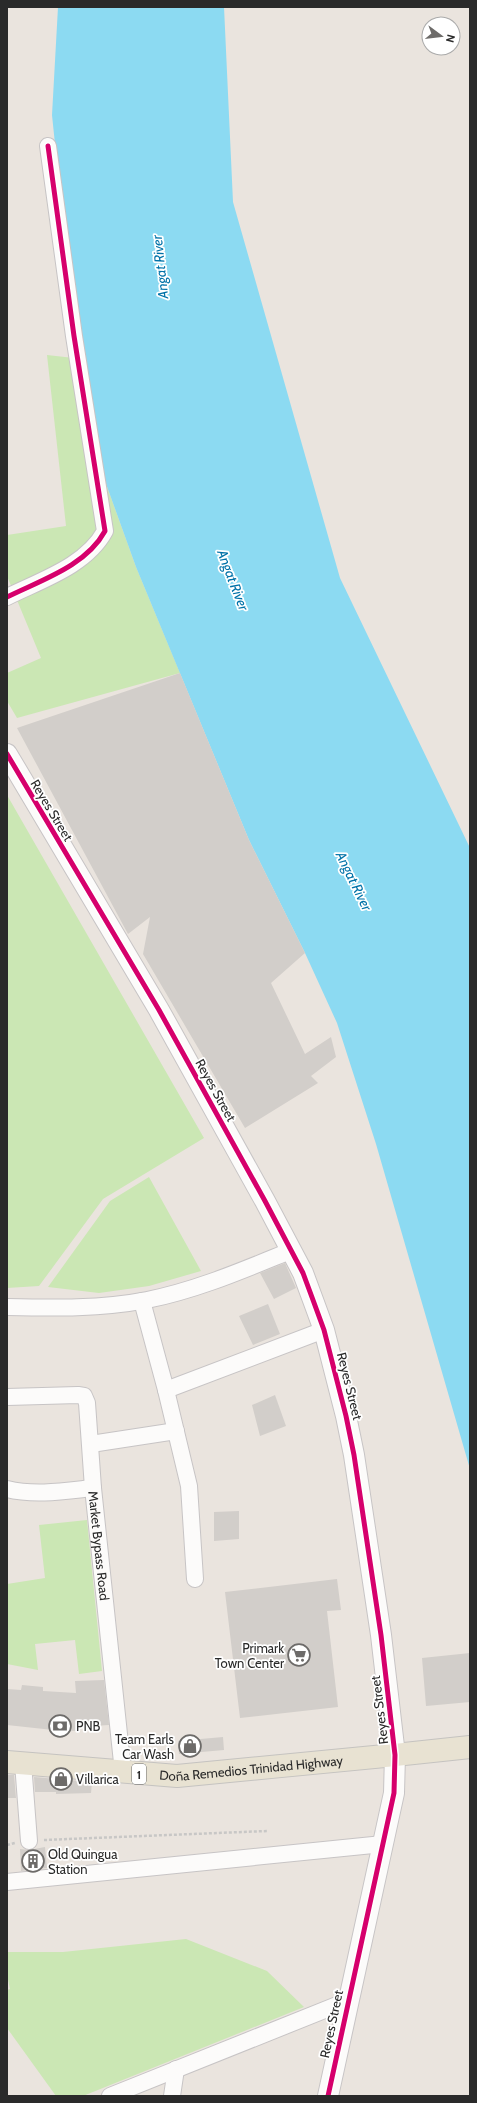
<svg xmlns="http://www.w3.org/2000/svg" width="477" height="2103" font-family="Cabin,sans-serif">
<rect width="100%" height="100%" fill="#eae4de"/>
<path fill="#cbe7b4" d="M47 355 83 359 91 409 105 481 136 567 180 673 17 718 7 701V673L41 658 7 576V535L66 526Z
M7 795 204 1138 103 1199 39 1286 7 1288Z
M149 1177 201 1271 149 1286 99 1293 48 1287 110 1201Z
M87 1520 102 1671 79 1674 75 1640 35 1644 38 1670 7 1664V1584L45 1578 39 1525Z
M186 1939 267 1971 304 2007 83 2096H56L7 2028V1990L10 1989 7 1975V1952H63Z"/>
<path fill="#8cdaf2" d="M58 7H224L233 202 340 578 470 848V1469L376 1144 337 1023 305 953 249 840 136 567 105 481 91 409 61 202 52 115Z"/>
<path fill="#d2ceca" d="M180 673 249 840 305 953 271 983 305 1054 331 1037 336 1057 311 1076 318 1083 245 1128 143 954 150 917 128 934 17 728Z
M285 1263 296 1288 274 1299 260 1273Z
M268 1304 280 1334 253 1345 239 1316Z
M275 1395 286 1426 260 1436 252 1405Z
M239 1511V1539L214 1541V1512Z
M337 1579 341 1610 327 1611 338 1707 240 1718 225 1592Z
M470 1653V1702L426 1706 422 1658Z
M104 1680 109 1725 76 1727V1731L53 1730 7 1725V1689L21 1690 22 1685 43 1687V1691L76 1693 75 1681Z
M223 1737 224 1750 179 1754 178 1741Z
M7 1775H14L16 1798H7Z
M34 1777 92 1782 91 1793 56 1794V1792H35Z
M45 1847 47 1868 21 1871 20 1849 29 1850Z"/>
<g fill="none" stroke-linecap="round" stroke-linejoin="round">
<g stroke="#c7c4c5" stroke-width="18">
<g id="minor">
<path d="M7 597C41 580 86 566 105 531L74 336 48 146"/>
<path d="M142 1301 166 1390 189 1486 195 1579"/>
<path d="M7 1307C54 1308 101 1309 147 1300 197 1290 243 1270 290 1251"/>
<path d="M166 1390 324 1330"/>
<path id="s1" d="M7 1397 78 1395 84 1396 87 1403 93 1488 123 1772"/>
<path d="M91 1444 176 1431"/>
<path d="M7 1489C35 1496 65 1491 93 1488"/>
<path d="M23 1763 29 1841"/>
<path d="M7 1882 383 1844"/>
<path d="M110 2096 347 2001"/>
<path d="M172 2096 176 2069"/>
</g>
</g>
<g stroke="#c7c4c5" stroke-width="22">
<path id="tertiary" d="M7 754 159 1010 265 1201 303 1273 313 1300 324 1330 346 1416 354 1455 381 1635 395 1755 394 1793 328 2096"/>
</g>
<g stroke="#c5c3c0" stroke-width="24">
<g id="primary">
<path id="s2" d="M7 1762 177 1776 395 1755 470 1747"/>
</g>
</g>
<path stroke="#c8c7c6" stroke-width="2.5" stroke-dasharray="3 2" stroke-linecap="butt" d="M44 1840 267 1831
M7 1845 15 1843"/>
<use href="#minor" stroke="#fcfbfa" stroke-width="16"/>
<use href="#tertiary" stroke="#fcfbfa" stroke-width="20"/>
<use href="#primary" stroke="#e8e2d2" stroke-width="22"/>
<g stroke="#fff" stroke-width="8">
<path id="cycleway" d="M7 597C41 580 86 566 105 531L74 336 48 146
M7 754 159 1010 265 1201 303 1273 313 1300 324 1330 346 1416 354 1455 381 1635 395 1755 394 1793 328 2096"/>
</g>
<use href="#cycleway" stroke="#d6006c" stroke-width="5"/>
</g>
<defs>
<g id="supermarket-ring" transform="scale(1.15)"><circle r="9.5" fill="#fff" stroke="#6d6b69" stroke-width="1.5"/><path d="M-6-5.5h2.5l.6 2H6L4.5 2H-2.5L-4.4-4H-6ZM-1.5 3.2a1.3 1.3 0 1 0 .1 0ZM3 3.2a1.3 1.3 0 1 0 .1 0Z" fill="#6d6b69"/></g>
<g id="bank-ring" transform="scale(1.15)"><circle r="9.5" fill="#fff" stroke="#6d6b69" stroke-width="1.5"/><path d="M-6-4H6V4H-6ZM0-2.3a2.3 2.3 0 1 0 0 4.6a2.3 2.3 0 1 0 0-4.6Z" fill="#6d6b69"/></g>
<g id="shop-ring" transform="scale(1.15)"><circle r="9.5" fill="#fff" stroke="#6d6b69" stroke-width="1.5"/><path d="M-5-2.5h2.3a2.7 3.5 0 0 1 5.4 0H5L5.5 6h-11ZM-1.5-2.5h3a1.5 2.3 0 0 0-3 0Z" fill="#6d6b69"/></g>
<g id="building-ring" transform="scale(1.15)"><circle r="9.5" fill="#fff" stroke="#6d6b69" stroke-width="1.5"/><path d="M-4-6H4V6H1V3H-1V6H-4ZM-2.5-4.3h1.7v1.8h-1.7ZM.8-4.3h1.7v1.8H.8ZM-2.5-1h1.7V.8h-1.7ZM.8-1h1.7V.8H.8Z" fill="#6d6b69"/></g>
</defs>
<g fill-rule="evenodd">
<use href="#supermarket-ring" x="299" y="1655"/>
<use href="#bank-ring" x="60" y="1726"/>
<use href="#shop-ring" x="190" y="1746"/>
<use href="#shop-ring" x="61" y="1779"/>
<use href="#building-ring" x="33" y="1861"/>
</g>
<g text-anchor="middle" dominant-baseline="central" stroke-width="3.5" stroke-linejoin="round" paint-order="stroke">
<rect fill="#fff" stroke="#6a6a6a" stroke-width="1" x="132" y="1764" width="14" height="20" rx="3"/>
<g font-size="12" font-weight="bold" fill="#2a2a2a">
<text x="139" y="1774">1</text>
</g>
<g font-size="13" fill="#2a2a2a" stroke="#fff">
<text transform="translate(52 810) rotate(59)">Reyes Street</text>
<text transform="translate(216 1090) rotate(61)">Reyes Street</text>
<text transform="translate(350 1386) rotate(76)">Reyes Street</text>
<text stroke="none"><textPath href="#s1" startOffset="228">Market Bypass Road</textPath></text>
<text transform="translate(379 1710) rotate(-97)">Reyes Street</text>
<text stroke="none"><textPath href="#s2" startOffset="245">Doña Remedios Trinidad Highway</textPath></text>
<text transform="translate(331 2024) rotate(-78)">Reyes Street</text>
</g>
<g font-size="13" fill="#2a2a2a" stroke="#fff" text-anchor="start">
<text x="284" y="1648" text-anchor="end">Primark<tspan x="284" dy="15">Town Center</tspan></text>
<text x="76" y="1726">PNB</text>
<text x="174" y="1739" text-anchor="end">Team Earls<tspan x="174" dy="15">Car Wash</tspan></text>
<text x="76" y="1779">Villarica</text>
<text x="48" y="1854">Old Quingua<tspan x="48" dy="15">Station</tspan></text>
</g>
<g font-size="14" font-style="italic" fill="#0072a8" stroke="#fff">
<text transform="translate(160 267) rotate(-96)">Angat River</text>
<text transform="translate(233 580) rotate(69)">Angat River</text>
<text transform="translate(354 881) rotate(64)">Angat River</text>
</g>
</g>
<rect width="477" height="2103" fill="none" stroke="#2a2a2a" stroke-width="16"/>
<g transform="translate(441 36) rotate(105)"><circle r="19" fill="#ffffff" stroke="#aaaaaa"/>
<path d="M0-3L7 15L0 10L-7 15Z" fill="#6d6b69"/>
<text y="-6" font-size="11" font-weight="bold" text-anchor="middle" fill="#2a2a2a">N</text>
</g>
</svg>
